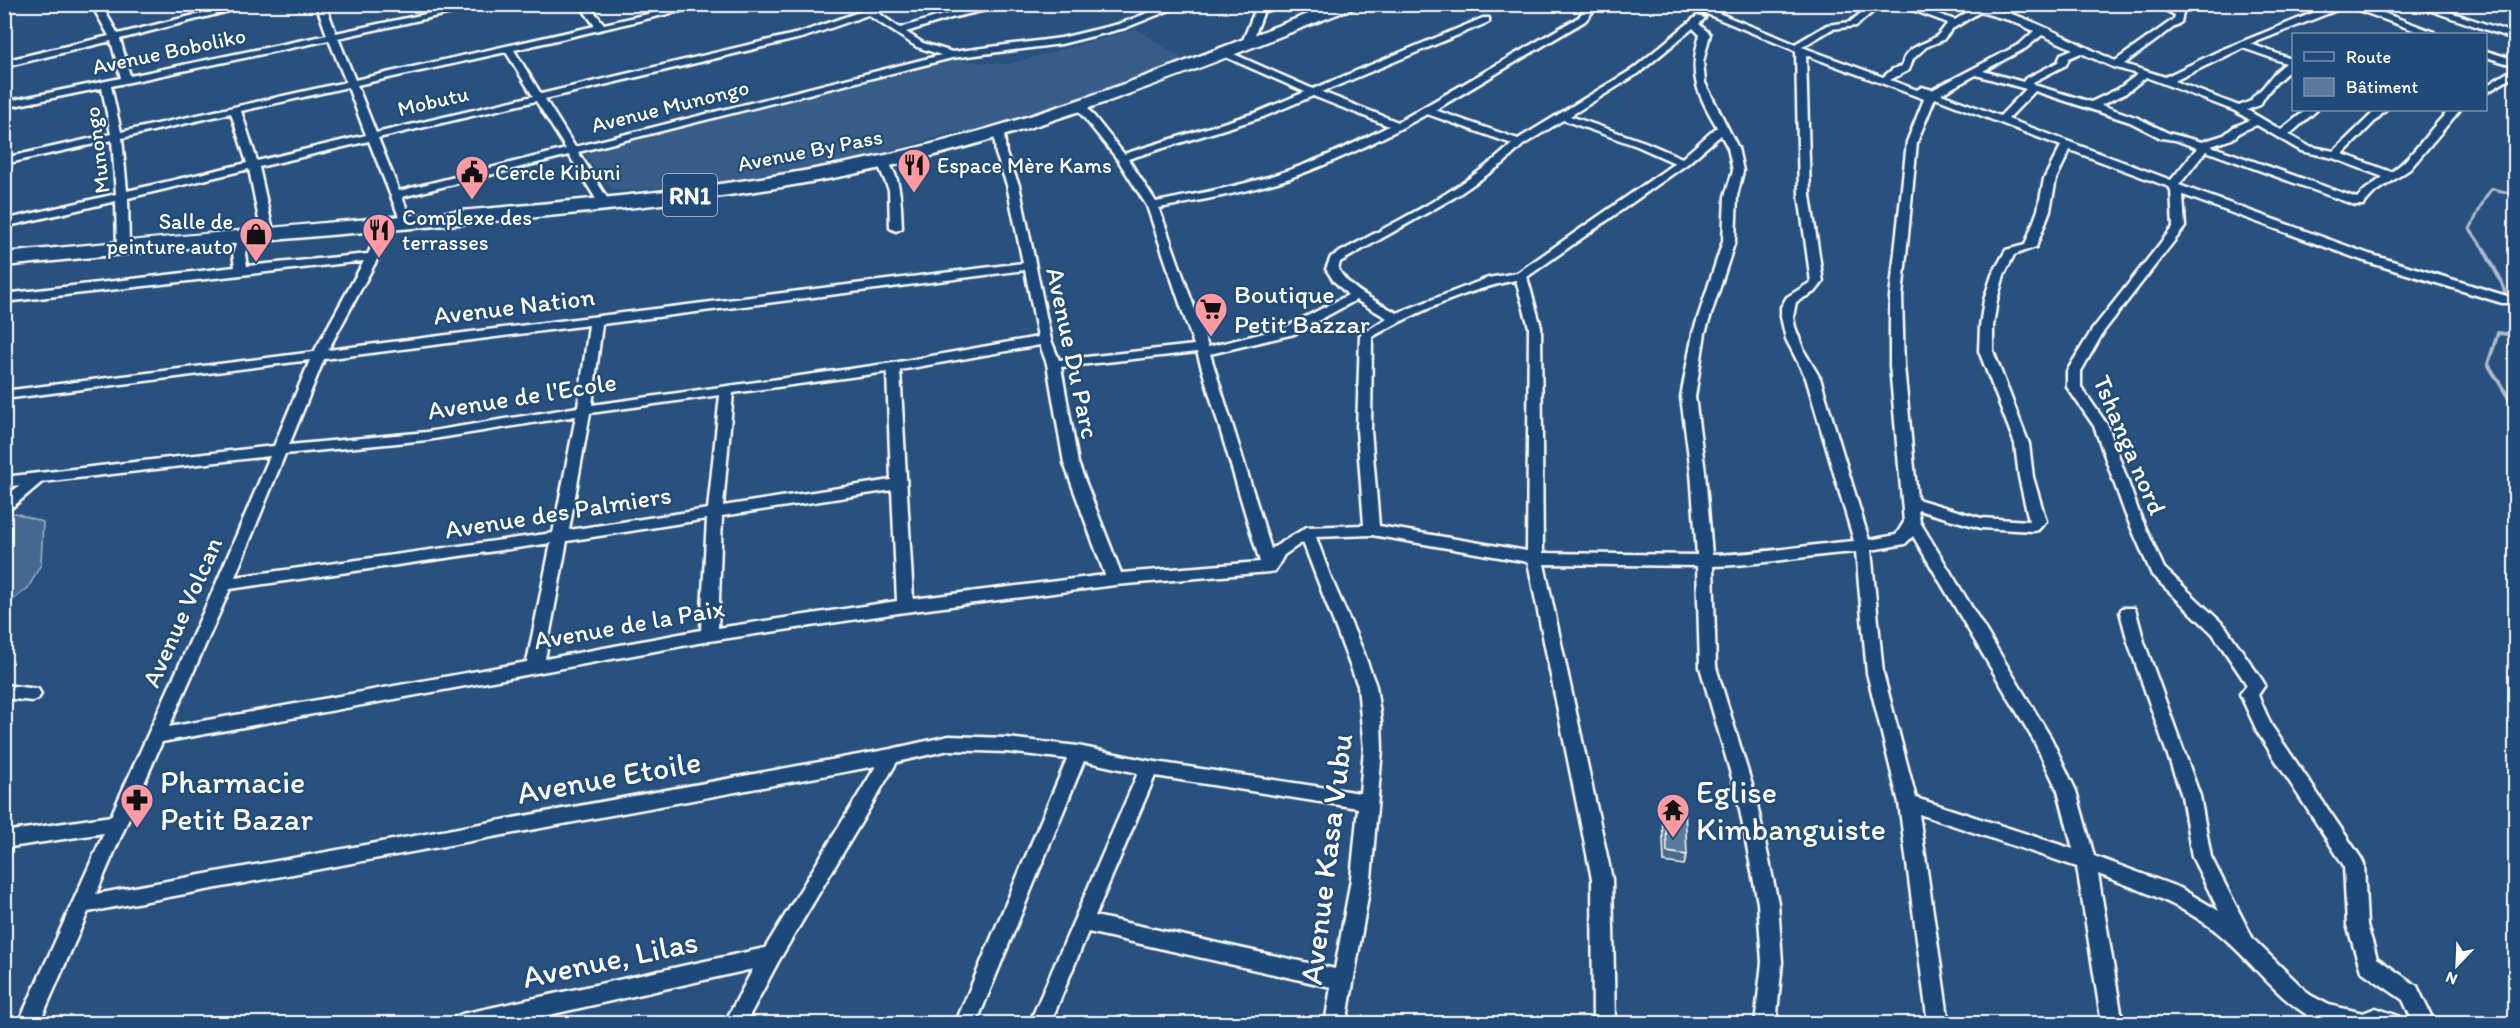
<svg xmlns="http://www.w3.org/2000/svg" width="2520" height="1028" font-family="Itim,sans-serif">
<rect width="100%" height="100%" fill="#28517f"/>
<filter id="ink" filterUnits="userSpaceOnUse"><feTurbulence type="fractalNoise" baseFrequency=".0167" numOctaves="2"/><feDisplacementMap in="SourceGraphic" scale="12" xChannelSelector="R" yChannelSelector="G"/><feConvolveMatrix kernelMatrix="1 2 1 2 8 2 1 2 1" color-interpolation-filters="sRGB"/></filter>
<g filter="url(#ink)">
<path fill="#375d88" d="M1137 29 1188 63 1097 95 983 131 952 133 872 156 827 165 805 173H783L746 180 622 191 612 189 584 153 907 71 956 61 1009 64Z"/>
<path fill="#446890" stroke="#a2b4c8" stroke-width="1.5" d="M15 513 43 522 41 564 28 588 5 606V514Z"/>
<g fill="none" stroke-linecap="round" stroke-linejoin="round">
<path stroke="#aabbcd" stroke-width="3" d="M2485 251 2470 229C2477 217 2483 197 2492 189L2516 194"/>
<path stroke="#aabbcd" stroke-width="4" d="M2484 249 2502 283 2516 323
M2516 335 2498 333 2488 364 2516 410
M2516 488 2513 497 2516 517"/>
<g stroke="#fff" stroke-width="5">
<path id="street" d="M103 4H116L104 10 118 34 239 4H256L120 39 130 76 327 35 316 4H325L336 33 473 4H492L338 38 355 80 595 26 579 4H588L604 24 692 4H710L514 50 541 94 799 33 862 11 854 4H865L900 28C937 17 974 4 1012 4L951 18 906 32 923 43 952 52 1061 38 1119 24 1171 4H1185L1125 28 1061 44 952 58 578 152 611 204 605 207 599 204 569 155 402 197 412 222 406 225 402 224 369 141 259 167 274 235 272 237H264L262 235 249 169 128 198 129 248 123 252 117 248 116 201 4 227V220L116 194 112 140 4 164V158L111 134 102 88 4 108V102L121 78 111 41 4 67V61L109 36 94 9ZM868 15 917 47 941 55 575 147 545 99 805 37ZM329 40 346 82 121 132 111 86ZM506 52 533 96 376 133 357 85ZM348 87 366 135 257 161 241 111ZM536 101 566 149 399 191 378 138ZM231 113 247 163 127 191 122 138Z
M1240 4H1284L1332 8 1337 11 1332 14 1265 8 1251 45 1246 48 1241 45 1256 8Z
M1573 4H1586L1595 9 1585 21 1435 110 1518 139 1633 69 1697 16 1705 18 1699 24 1710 34 1703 62 1705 83 1738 148 1743 171 1737 196 1735 241 1705 333 1695 397 1705 472 1712 555C1760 554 1806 545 1854 541L1806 378 1786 339 1781 317V307L1787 297 1811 282 1799 195 1796 51 1683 4H1696L1795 44 1827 25 1850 22 1872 4H1882L1856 26 1832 29 1802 47 1883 77 1893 69 1902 66C1906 44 1925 46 1938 35 1942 31 1944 27 1948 23L1896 4H1910L1955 20 1972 9 1960 4C2010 4 2069 40 2115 61L2174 19 2175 15 2154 4H2166L2183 12 2181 22 2124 64 2165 77 2221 50 2335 4H2360L2434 32 2435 34H2424L2347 6 2251 44 2294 60V67C2280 78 2267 90 2260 105L2247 110 2281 130 2306 110H2317L2289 135 2308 146 2334 151 2376 110H2386L2343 154 2391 172C2415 156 2428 129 2450 110H2460L2410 169 2373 194 2363 205H2355L2206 151 2179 185 2369 254 2510 297 2512 300 2510 303H2502L2361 260 2183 195 2185 227 2104 331 2081 371V387L2108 426 2139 513 2164 568 2225 626 2262 680 2265 685 2258 695 2271 725 2361 858 2364 864 2367 925 2377 958 2417 986 2435 1024H2414L2403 1000 2361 971 2347 925 2344 866 2258 733 2240 694 2247 685 2213 634 2152 575 2125 513 2094 426 2067 387V371L2092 330 2173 227 2171 190 2169 187 2070 150 2056 179 2050 210 2036 247 2014 255 2004 275 1997 300 1993 326V351L2029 444 2033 477 2046 521 2038 530 2033 531 1981 528 1918 510 1920 522 2051 738 2076 791 2094 856 2180 888 2219 911 2192 857 2182 796 2128 642 2120 612 2122 608H2134L2136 612 2144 642 2200 796 2211 857 2253 939 2310 995 2329 1005 2363 1013 2376 1008 2401 1017 2404 1024H2325C2276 1004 2249 953 2206 924 2173 901 2135 888 2098 874L2123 1024H2102L2077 867 1919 814 1949 1024H1928L1899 803 1867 673 1856 552C1808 555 1761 565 1713 566L1716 667 1755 795 1778 903 1782 962 1776 1024H1755L1762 962 1758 903 1737 795 1700 667 1697 566 1544 564 1612 879 1615 1024H1593L1592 879 1528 562 1372 535 1316 537 1331 578 1363 651 1376 686 1381 721 1382 749 1371 879 1346 1024H1325L1331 987 1088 932 1050 1024H1029L1138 773 1084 761 976 1024H955L1067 759 1007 752 949 750 897 762 778 962 745 1024H724L753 969 509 1024H452L455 1017 462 1014 765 948 876 766 88 912 39 1024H18L104 833 4 848V832L111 816 216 584 270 456 42 482 9 510 4 511V498L20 485 4 487V477L274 446 310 360 4 399V391L314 352 364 261 4 302V294L235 267 233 254 238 237 244 233 250 237 245 254 247 266 368 254 383 222H391L393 224 386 243 328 350 1023 263 1007 185 996 154 994 133 999 130 1004 133 1006 154 1019 185 1051 340 1059 360 1194 345 1147 206 1118 160 1077 109V105H1085L1124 154 1255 113 1305 92 1221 55V51H1227L1313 89 1483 18H1489V22L1322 92 1398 122 1579 17 1584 10ZM1980 12 2012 21 2034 31 2020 44 1932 90 1922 87 1917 90 1890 80 1909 70 1913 59 1926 47 1943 40 1952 29ZM1693 28 1700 35C1688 75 1697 93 1717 127L1682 158 1645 142 1570 116 1639 73ZM2042 35 2073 49 2061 54 2058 62 2025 79 2023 82 1983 71 2026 48ZM2243 48 2286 63C2274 73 2273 74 2265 85 2260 92 2254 93 2251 101L2239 106 2174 81ZM2081 53 2113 67 2138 74 2118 89 2091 102 2034 85 2033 82 2066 65 2069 58ZM1806 55 1924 99 1907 142 1890 297V366L1904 522 1896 535 1869 540 1820 378 1804 351 1795 327 1793 317 1796 302 1816 291 1823 282 1810 195ZM1976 75 2026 89 2000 116 1941 94ZM2146 77 2235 111 2250 120 2234 127 2224 135 2202 142 2168 133 2138 118 2101 105 2126 93ZM2035 91 2130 122 2161 138 2175 140 2197 148 2171 180 2008 119ZM1313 96 1389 126C1348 147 1305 167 1261 179 1226 189 1191 195 1156 202L1128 159 1263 117ZM1935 98 2061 146 2044 179 2038 210 2025 245 2006 250 1992 275 1984 300 1980 326 1979 351 2015 444 2019 477 2029 521 1981 518 1917 499 1904 366 1902 297 1917 142ZM1427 114 1512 144C1460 193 1392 223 1331 257L1326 269 1333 280 1348 295 1284 328 1208 347 1159 208C1203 200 1247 192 1290 178 1338 161 1384 138 1427 114ZM1563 120 1637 146 1675 163 1517 273 1488 278 1397 313C1376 301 1351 291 1338 269L1340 262 1455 197 1504 163 1523 145ZM2257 125 2301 151 2333 158 2383 177 2365 190 2357 198 2211 146 2232 139 2242 131ZM1721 135 1728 148 1733 171 1725 196 1723 241 1693 333 1681 397 1691 472 1697 555 1543 553 1541 327 1527 277 1687 164ZM1025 270 1038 337 893 363 592 405 602 324ZM1516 280 1529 327 1527 551 1379 526 1371 430 1372 337C1414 313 1469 289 1516 280ZM1356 300 1387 318 1360 335 1357 430 1364 525 1307 527 1271 549 1210 354 1294 334ZM589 325 578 407 427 432 289 445 324 359ZM1040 345 1047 364 1064 463 1105 575 913 599 900 370ZM1197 352 1260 562 1121 573 1078 463 1061 367ZM887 372 891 480 723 506 733 393ZM720 395 708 509 569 530 590 413ZM576 416 553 533 235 577 285 454 427 440ZM892 490 897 601 718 628 722 516ZM707 519 701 630 545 659 567 541ZM1913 536 2034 741 2058 791 2073 849 1916 798 1883 673 1871 550 1905 544ZM1303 542 1358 686 1364 749 1360 793 1149 761 1078 746 1007 738 949 736 891 749 96 894 162 742 709 641 905 612 1115 585 1269 572 1275 571 1284 555ZM551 543 527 662 169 727 230 589ZM1155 776 1358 808 1351 879 1335 969 1095 916Z
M2411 4H2426L2516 34V40Z
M2486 51 2516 60V66L2486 57Z
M2516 67V75L2486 93V86Z
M882 159C902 167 901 210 902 228L896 231 890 228 889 190 877 162Z
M4 685 38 689 41 694 38 699 32 701 4 698Z"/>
</g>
<g stroke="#fff" stroke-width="5">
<path id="highway" d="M1334 4H1358L1356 7C1195 69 1037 135 868 171 719 202 565 215 413 228 277 239 141 252 4 266V253C141 240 277 227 413 215 565 202 718 190 867 159 1029 126 1181 63 1334 4Z"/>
</g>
<use href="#street" fill="#1f4a7a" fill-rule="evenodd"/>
<use href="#highway" fill="#1f4a7a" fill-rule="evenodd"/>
</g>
<path fill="#4d6987" stroke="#fff" stroke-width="1.5" d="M1665 804 1687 855 1684 865 1664 862 1662 814Z"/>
<path fill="#5a7a9d" stroke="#fff" stroke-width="1.5" d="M1665 804 1685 807 1687 855 1667 852Z"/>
</g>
<defs>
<g id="restaurant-pin" transform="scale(1.725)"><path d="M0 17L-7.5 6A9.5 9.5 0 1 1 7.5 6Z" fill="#ff9aa2" stroke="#1f4a7a"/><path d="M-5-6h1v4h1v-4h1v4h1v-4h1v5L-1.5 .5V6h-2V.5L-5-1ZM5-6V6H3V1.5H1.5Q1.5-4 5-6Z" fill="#111"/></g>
<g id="civic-pin" transform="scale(1.725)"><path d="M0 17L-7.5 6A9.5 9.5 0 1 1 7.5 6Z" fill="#ff9aa2" stroke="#1f4a7a"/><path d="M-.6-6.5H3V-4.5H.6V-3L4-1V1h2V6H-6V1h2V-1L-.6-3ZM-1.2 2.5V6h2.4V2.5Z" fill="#111"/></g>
<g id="shop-pin" transform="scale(1.725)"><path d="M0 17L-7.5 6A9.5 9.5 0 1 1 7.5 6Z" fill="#ff9aa2" stroke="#1f4a7a"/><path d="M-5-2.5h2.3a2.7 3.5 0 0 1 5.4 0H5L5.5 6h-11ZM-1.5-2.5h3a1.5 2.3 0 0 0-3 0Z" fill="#111"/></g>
<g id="supermarket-pin" transform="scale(1.725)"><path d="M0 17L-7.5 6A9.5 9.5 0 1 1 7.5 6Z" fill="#ff9aa2" stroke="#1f4a7a"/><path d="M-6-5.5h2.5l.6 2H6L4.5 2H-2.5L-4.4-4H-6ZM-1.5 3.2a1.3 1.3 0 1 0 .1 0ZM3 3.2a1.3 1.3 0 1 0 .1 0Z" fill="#111"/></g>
<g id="pharmacy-pin" transform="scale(1.725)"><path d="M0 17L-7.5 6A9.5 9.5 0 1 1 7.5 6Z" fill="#ff9aa2" stroke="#1f4a7a"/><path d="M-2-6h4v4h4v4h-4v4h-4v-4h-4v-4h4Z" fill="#111"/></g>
<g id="temple-pin" transform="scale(1.725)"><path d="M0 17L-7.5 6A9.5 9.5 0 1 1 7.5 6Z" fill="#ff9aa2" stroke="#1f4a7a"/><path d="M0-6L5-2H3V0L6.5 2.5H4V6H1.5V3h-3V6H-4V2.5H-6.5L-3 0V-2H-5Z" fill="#111"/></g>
</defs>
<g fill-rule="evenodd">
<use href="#restaurant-pin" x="914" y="165"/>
<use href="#civic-pin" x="472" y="172"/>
<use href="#restaurant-pin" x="379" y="230"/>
<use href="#shop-pin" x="256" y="234"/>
<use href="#supermarket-pin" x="1211" y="309"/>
<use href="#pharmacy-pin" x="137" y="800"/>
<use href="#temple-pin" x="1673" y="810"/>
</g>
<g text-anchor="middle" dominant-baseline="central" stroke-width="4.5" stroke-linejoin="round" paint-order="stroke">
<g font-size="22" fill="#fff" stroke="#1f4a7a">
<text transform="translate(169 51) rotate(-12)">Avenue Boboliko</text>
<text transform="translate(433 101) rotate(-13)">Mobutu</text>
<text transform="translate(670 106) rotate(-14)">Avenue Munongo</text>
<text transform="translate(97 150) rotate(-97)">Munongo</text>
<text transform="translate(810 150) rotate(-11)">Avenue By Pass</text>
</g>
<g font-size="22" fill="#fff" stroke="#1f4a7a" text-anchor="start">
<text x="937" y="165">Espace Mère Kams</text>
<text x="495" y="172">Cercle Kibuni</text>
<text x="402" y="217">Complexe des<tspan x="402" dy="25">terrasses</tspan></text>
<text x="233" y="221" text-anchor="end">Salle de<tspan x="233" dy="25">peinture auto</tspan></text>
</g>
<rect fill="#1f4a7a" stroke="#bcc9d7" stroke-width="1.5" x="663" y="174" width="54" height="42" rx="4.5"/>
<g font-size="24" font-weight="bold" fill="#fff">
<text x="690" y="195">RN1</text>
</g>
<g font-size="26" fill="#fff" stroke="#1f4a7a" text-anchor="start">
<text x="1234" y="294">Boutique<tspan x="1234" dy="30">Petit Bazzar</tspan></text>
</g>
<g font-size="26" fill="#fff" stroke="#1f4a7a">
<text transform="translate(514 306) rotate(-7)">Avenue Nation</text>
<text transform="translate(1073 353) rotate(78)">Avenue Du Parc</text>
<text transform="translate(522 396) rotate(-9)">Avenue de l'Ecole</text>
<text transform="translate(2130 445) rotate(67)">Tshanga nord</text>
<text transform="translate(558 512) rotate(-9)">Avenue des Palmiers</text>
<text transform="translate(182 612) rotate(-66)">Avenue Volcan</text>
<text transform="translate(629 624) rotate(-10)">Avenue de la Paix</text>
</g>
<g font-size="32" fill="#fff" stroke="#1f4a7a">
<text transform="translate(609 777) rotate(-10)">Avenue Etoile</text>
<text transform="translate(1326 859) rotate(-83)">Avenue Kasa Vubu</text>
<text transform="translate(610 959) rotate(-12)">Avenue, Lilas</text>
</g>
<g font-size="32" fill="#fff" stroke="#1f4a7a" text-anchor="start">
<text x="160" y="782">Pharmacie<tspan x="160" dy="37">Petit Bazar</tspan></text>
<text x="1696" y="792">Eglise<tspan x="1696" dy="37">Kimbanguiste</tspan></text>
</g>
</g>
<rect width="2520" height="1028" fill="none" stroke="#1f4a7a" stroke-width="24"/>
<rect x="12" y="12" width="2496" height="1004" fill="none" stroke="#fff" stroke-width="2" filter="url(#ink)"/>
<rect x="2292" y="33" width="195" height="78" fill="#1f4a7a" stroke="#7992af" stroke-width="1.5"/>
<rect x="2304" y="52" width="30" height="9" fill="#1f4a7a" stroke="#7992af" stroke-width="1.5"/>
<text x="2346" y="63" font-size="18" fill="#ffffff">Route</text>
<rect x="2304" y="78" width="30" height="18" fill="#5a7a9d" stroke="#7992af" stroke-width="1.5"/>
<text x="2346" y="93" font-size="18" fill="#ffffff">Bâtiment</text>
<g transform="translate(2457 965) rotate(203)" stroke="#1f4a7a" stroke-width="4.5" paint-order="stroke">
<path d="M0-4.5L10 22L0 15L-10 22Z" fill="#ffffff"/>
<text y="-9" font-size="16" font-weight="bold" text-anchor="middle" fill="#ffffff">N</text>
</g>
</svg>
